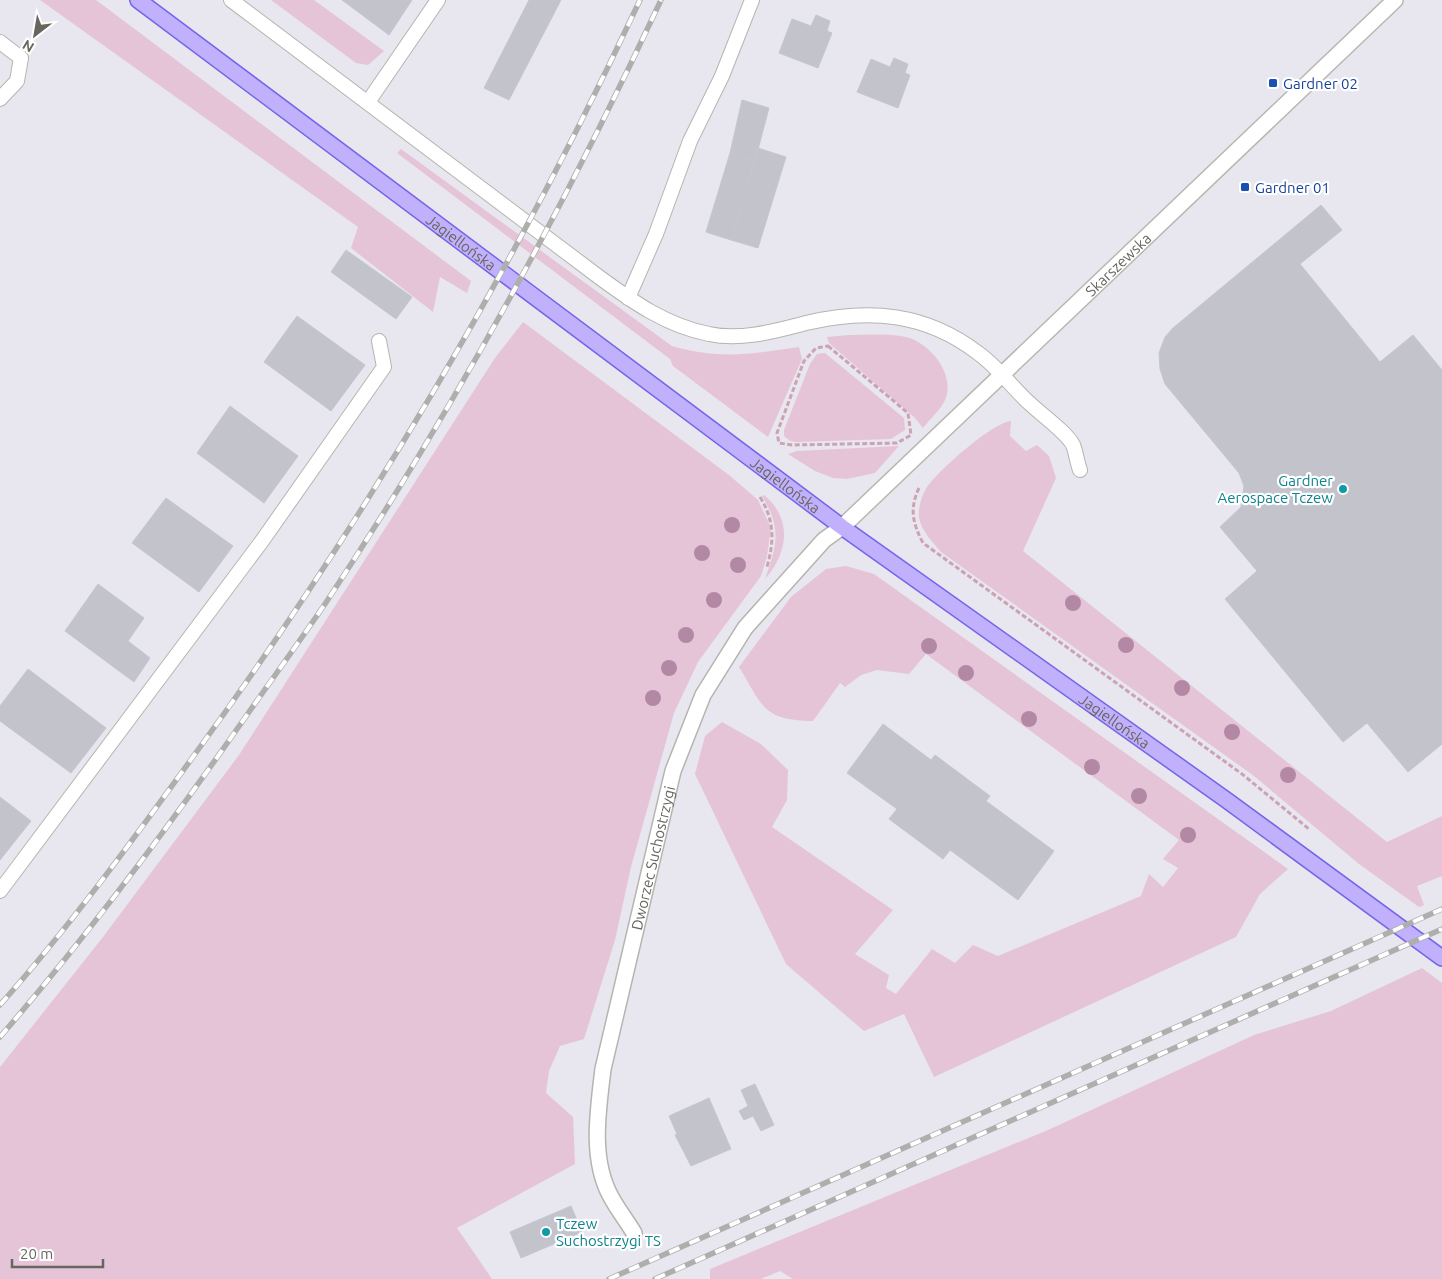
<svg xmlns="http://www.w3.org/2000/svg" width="1442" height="1279" font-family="Ubuntu,sans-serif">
<rect width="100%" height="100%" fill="#e8e6ef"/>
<path fill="#e5c4d8" d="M40 0H96L471 281 467 293 440 277 433 312 351 248 358 227Z
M271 0H314L384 51 368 65 356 63Z
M401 149 672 346C722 360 750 354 799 347L802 359 768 437 673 366 670 359 397 153Z
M523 322 729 475 758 500 771 528 767 556 761 576 698 662 674 713 631 867 615 940 584 1039 560 1046 549 1071 546 1093 573 1117 575 1164 457 1228 492 1279H0V1067L103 937 239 755 495 358Z
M848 335C867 335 888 333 906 337 928 342 952 370 947 394 945 406 930 419 923 428L915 418 829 343 827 337Z
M825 353 904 418 905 430 891 439 796 442 790 441 784 436V430L810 364 817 354Z
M1011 421 1010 436 1026 451 1037 445 1049 456 1056 478 1023 551 1387 842 1442 816V876L1417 886 1424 905 1419 907 1359 864 1254 776 941 552C932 541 921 531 919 517 918 507 922 495 927 487 938 471 993 422 1011 421Z
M899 446 875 473 847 479 833 478 815 471 788 454 797 451Z
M764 495C793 519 788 553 765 579 777 545 782 529 762 496Z
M846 566 874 574 1288 869 1260 894 1236 937 934 1077 904 1014 864 1031 786 964 695 774 705 736 722 722 761 744 788 770 787 800 772 827 893 910 855 954 889 975 886 988 896 994 932 949 955 963 973 945 998 956 1141 896 1149 874 1163 887 1178 868 1163 859 1179 840 926 654 909 674 877 670 861 675 845 687 840 683 813 721C762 720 763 706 739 667L791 597 826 569Z
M1422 968 1442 983V1279H793L780 1271 761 1279H710V1269L1048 1130 1254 1035 1331 1011Z"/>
<path fill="#c3c3cb" stroke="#c6c5d4" d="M342 0H412L389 35Z
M529 0H561L509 100 484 88Z
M816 15 830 21 827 31 832 33 818 68 779 53 792 19 811 26Z
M894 58 908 64 905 73 910 75 898 108 857 92 871 59 890 67Z
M742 100 769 108 755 161 730 153Z
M758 148 786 157 758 248 731 240Z
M730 153 755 161 731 240 706 232Z
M1321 205 1342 230 1300 264 1380 362 1413 335 1442 370V744L1408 772 1367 723 1343 742 1225 599 1257 571 1220 527 1241 507 1244 486 1239 473 1165 384 1160 369 1159 353 1165 337 1173 328Z
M346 250 412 297 396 319 331 272Z
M297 316 365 365 331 411 264 362Z
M230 406 298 456 264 503 197 453Z
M166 498 233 546 199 592 132 543Z
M98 584 144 618 128 641 150 658 134 682 65 631Z
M28 669 106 728 71 773 0 721V706Z
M883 724 931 760 935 755 990 796 986 801 1054 851 1018 900 950 850 943 859 889 819 897 809 847 773Z
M0 797 31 821 0 860Z
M755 1084 774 1125 761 1131 753 1116 744 1120 739 1111 748 1106 741 1090Z
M709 1098 731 1149 691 1166 675 1135 677 1134 669 1116Z
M571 1206 582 1232 521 1258 510 1232Z"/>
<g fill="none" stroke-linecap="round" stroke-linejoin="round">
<g stroke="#b5b5af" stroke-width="16">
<path id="lane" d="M231 0 599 277C633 302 667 326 709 334 741 341 775 331 806 323 869 308 926 313 978 353 995 365 1009 383 1024 398 1035 410 1067 432 1073 445 1076 452 1077 462 1080 470
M0 42 21 58 17 81 0 99
M368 102 438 0
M628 298 656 234 690 141 722 76 752 0
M0 891 262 541 384 367 379 341"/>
</g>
<g stroke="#b5b5af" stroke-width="18">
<g id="street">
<path id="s1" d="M634 1233C627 1221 618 1210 611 1197 590 1159 598 1111 603 1069L673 771 703 695 745 628 824 540 842 527"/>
</g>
</g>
<g stroke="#b8b8b0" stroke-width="18">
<g id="secondary">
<path id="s2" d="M842 527 1395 0"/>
</g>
</g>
<g stroke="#7364ea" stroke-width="18">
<g id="primary">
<path id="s3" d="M138 0 842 527 1225 799 1442 958"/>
</g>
</g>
<path stroke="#cda3b1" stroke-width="3" stroke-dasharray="5 2.5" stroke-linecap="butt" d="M828 346 908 413 911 435 897 443 792 445 779 443 777 433 804 361 816 348Z
M919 488C909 509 913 524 923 543L1242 774 1309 829
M760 497C775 521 774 542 767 567"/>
<use href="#lane" stroke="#fff" stroke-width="14"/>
<use href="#street" stroke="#fff" stroke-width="15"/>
<use href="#secondary" stroke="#fff" stroke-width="15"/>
<use href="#primary" stroke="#c1b0fb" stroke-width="15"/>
<g stroke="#aeaeac" stroke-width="5.5">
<path id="rail" d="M0 1005C70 926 133 840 195 754 367 518 516 265 640 0
M0 1037C89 934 171 824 249 712 275 675 302 638 327 601 453 410 564 208 661 0
M609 1279 1442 909
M655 1279 1442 929"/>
</g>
<use href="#rail" stroke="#fff" stroke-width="4" stroke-dasharray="11" stroke-linecap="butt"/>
</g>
<g fill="#b388a4">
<circle cx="732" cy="525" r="8"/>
<circle cx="702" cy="553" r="8"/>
<circle cx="738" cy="565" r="8"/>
<circle cx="714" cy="600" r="8"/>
<circle cx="1073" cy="603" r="8"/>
<circle cx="686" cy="635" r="8"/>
<circle cx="1126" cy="645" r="8"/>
<circle cx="929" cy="646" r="8"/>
<circle cx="669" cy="668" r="8"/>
<circle cx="966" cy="673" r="8"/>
<circle cx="1182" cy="688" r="8"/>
<circle cx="653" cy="698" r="8"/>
<circle cx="1029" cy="719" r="8"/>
<circle cx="1232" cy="732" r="8"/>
<circle cx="1092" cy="767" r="8"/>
<circle cx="1288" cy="775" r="8"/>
<circle cx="1139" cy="796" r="8"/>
<circle cx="1188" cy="835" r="8"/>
</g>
<g fill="#1a4fb4" stroke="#fff" stroke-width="2">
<rect x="1268" y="78" width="10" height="10" rx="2.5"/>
<rect x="1240" y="182" width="10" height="10" rx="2.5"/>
</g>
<g fill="#0f9aa8" stroke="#fff" stroke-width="2">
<circle cx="1343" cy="489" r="5"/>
<circle cx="546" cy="1232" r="5"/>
</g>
<g text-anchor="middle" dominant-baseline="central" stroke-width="4.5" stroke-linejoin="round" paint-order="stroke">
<g font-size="15" fill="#164399" stroke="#fff" text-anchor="start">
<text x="1283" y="83">Gardner 02</text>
<text x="1255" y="187">Gardner 01</text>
</g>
<g font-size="15" fill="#66655e" stroke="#fff">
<text stroke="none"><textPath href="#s3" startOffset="404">Jagiellońska</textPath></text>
<text stroke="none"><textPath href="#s2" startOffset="381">Skarszewska</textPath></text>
<text stroke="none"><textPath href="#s3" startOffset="809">Jagiellońska</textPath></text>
<text stroke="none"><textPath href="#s3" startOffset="1214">Jagiellońska</textPath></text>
<text stroke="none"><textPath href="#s1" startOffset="390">Dworzec Suchostrzygi</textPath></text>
</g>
<g font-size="15" fill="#0d838f" stroke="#fff" text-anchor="end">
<text x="1333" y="480">Gardner<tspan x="1333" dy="17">Aerospace Tczew</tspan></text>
<text x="556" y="1223" text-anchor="start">Tczew<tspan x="556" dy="17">Suchostrzygi TS</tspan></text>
</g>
</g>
<g transform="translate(35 35) rotate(211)" stroke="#ffffff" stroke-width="4" paint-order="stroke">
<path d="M0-4L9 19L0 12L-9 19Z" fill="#66655e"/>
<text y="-8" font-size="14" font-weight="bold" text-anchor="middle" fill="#66655e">N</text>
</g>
<path d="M12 1259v8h91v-8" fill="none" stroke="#66655e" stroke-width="2.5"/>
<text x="20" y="1259" font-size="15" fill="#66655e" stroke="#ffffff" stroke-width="4" paint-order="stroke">20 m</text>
</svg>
